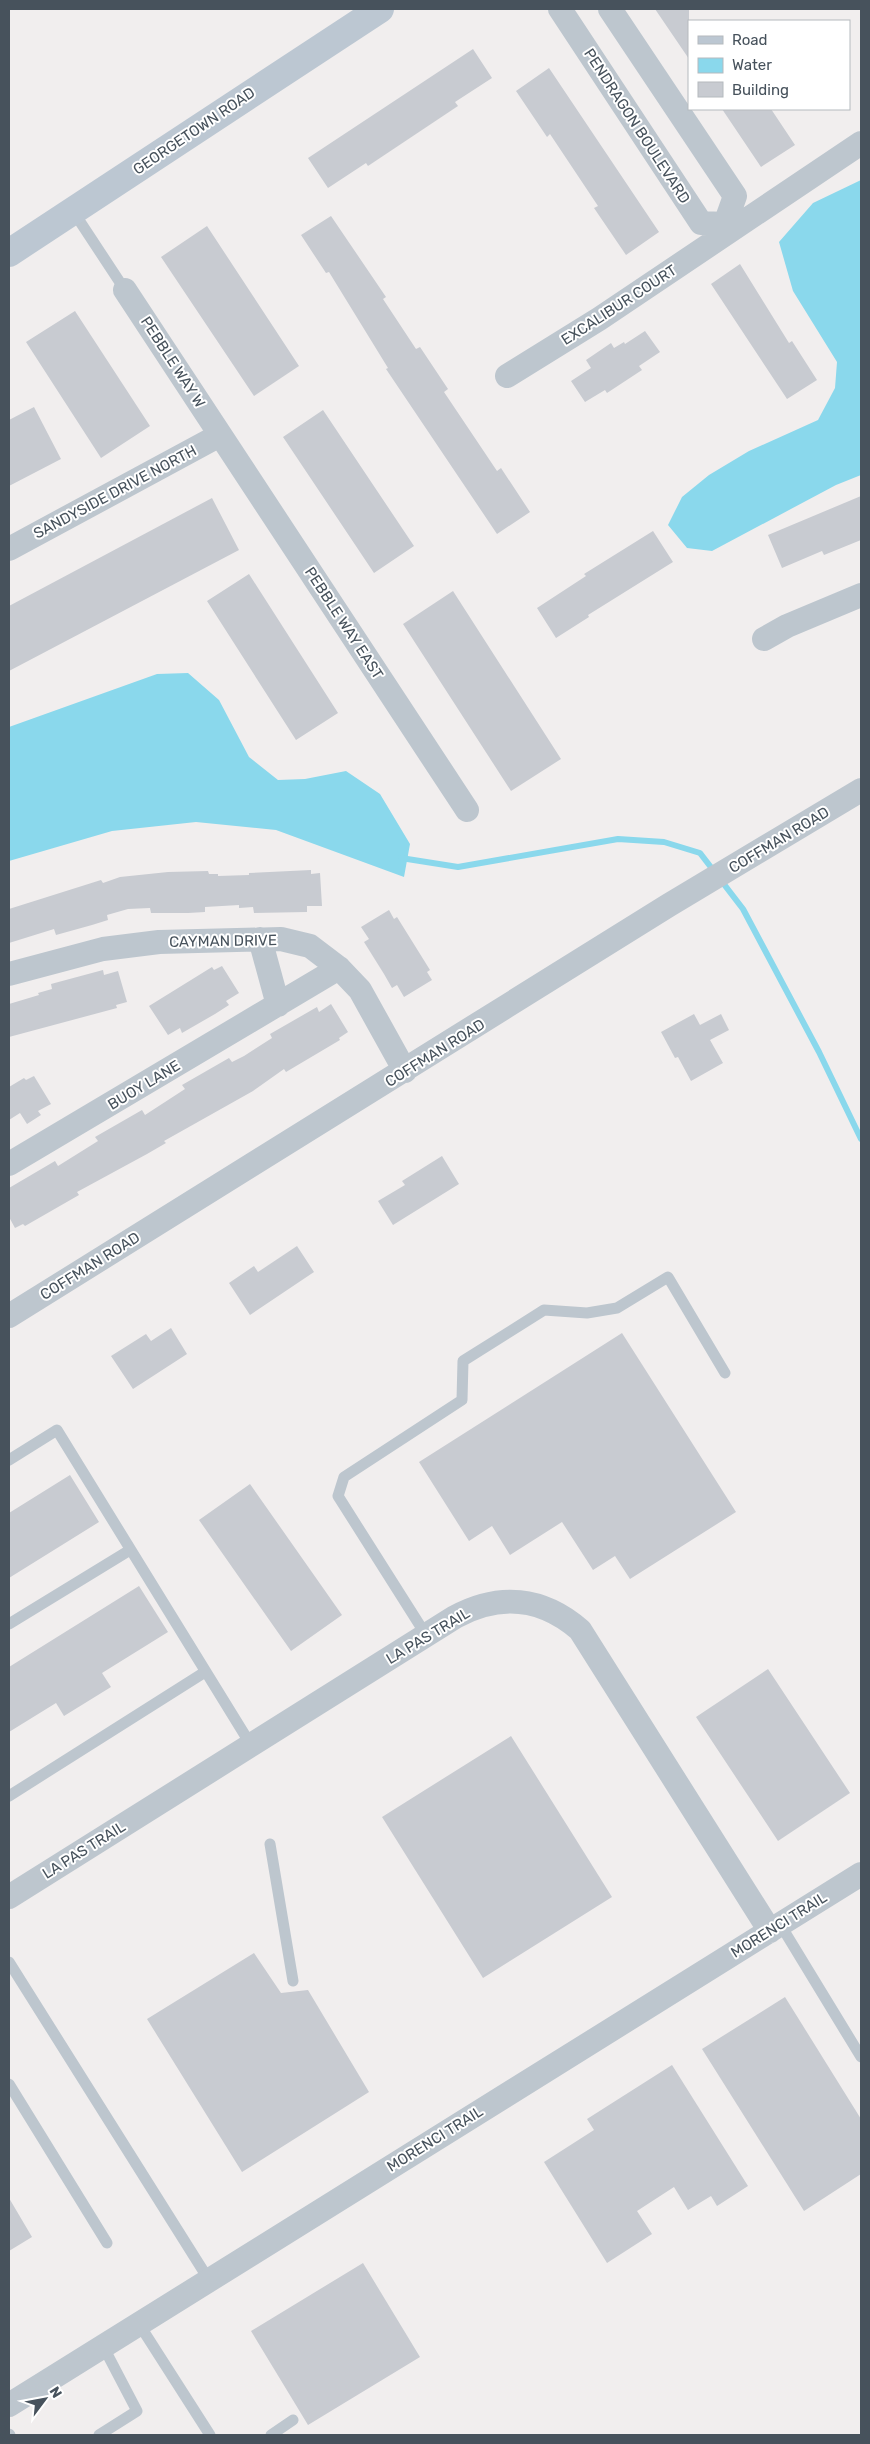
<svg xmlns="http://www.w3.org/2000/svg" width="870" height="2444" font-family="Rubik,sans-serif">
<rect width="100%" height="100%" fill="#f1eeee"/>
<path fill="#8ad8ec" d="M861 180V475L836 485 712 551 687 548 668 525 682 497 709 475 749 451 818 420 835 388 837 362 793 291 779 242 813 203Z
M188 673 219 700 249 757 278 780 305 779 346 771 380 794 410 844 404 877 276 830 196 822 112 831 9 861V727L157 674Z"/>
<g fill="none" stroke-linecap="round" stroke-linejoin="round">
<path stroke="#8ad8ec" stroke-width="6" d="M401 858 458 867 618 839 664 842 700 853 743 909 819 1052 861 1139"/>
</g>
<path fill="#c8cbd1" d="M655 9H689V59Z
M473 49 492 78 455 102 458 106 368 166 366 163 328 188 308 158Z
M549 68 659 232 626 255 594 208 598 206 550 134 547 137 516 91Z
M722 109H771L795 145 761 167Z
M331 216 386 297 383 299 416 349 420 347 448 389 444 392 497 471 501 468 530 512 497 534 386 369 388 368 329 272 326 273 301 235Z
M207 226 299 366 254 396 161 257Z
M740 264 789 343 792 341 817 380 787 399 711 284Z
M75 311 150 426 101 458 26 342Z
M645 331 660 352 639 366 642 370 607 393 605 390 585 402 571 381 591 368 586 360 611 343 614 348 624 342 625 344Z
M34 407 61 459 9 486V420Z
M323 410 414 546 374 573 283 437Z
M861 496V540L824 555 822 551 782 568 768 535Z
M212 498 239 550 9 671V606Z
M653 531 673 562 588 615 589 617 556 638 537 608 586 576 584 574Z
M249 574 338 713 296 740 207 601Z
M453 591 561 759 511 791 403 624Z
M311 870V874L320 873 322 906H307V912L254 913 253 907 239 908V905L205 907V912L188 913H151L150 908 128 909 107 915 108 920 92 925 56 935 54 929 9 943V909L101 880 103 883 120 877 168 872 208 871 209 874H218V876L249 875V873Z
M389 910 394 919 397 917 430 970 427 972 432 980 404 997 397 985 392 988 384 974 364 942 369 939 361 927Z
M222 966 239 993 226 1001 229 1005 215 1014 182 1033 180 1028 168 1035 149 1006 212 967 214 970Z
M103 970 104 975 118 971 127 1002 116 1005 117 1008 9 1037V1004L39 995 38 993 52 989 51 984Z
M331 1004 348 1032 339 1038 340 1040 286 1072 284 1069 253 1091 164 1141 166 1143 147 1154 77 1192 79 1195 25 1226 23 1224 15 1228 9 1217V1188L55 1161 58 1166 98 1141 95 1137 142 1110 145 1115 185 1089 182 1085 229 1058 232 1062 244 1056 272 1038 270 1034 317 1007 319 1012Z
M694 1014 700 1025 721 1014 729 1030 710 1040 723 1063 691 1081 678 1057 675 1058 661 1032Z
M34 1076 51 1104 38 1111 41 1115 27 1124 20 1113 9 1120V1087L24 1078 26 1080Z
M442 1156 459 1184 393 1225 378 1201 405 1185 402 1181Z
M297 1246 314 1272 250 1315 229 1283 254 1266 258 1272Z
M171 1328 187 1354 133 1389 111 1356 146 1334 151 1341Z
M622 1333 736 1512 630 1579 615 1556 593 1570 562 1522 510 1555 492 1526 469 1541 419 1462Z
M70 1475 99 1522 9 1578V1513Z
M250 1484 342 1615 291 1651 199 1520Z
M139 1586 168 1632 102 1673 111 1687 64 1716 56 1703 9 1732V1667Z
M768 1669 850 1793 778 1841 696 1717Z
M511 1736 612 1897 483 1978 382 1817Z
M254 1953 281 1993 308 1990 369 2092 242 2172 147 2019Z
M785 1997 861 2119V2174L804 2211 702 2049Z
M672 2065 748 2186 717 2206 711 2196 688 2210 674 2187 637 2211 652 2234 607 2263 544 2162 594 2130 587 2119Z
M9 2198 32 2237 9 2251Z
M363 2263 420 2357 308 2425 251 2331Z"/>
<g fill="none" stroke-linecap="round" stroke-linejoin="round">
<path stroke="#bdc6ce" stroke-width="11" d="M73 211 125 290
M9 1460 57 1430 251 1745
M9 1624 130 1550
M426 1635 338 1496 344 1477 462 1400 463 1361 544 1310 587 1313 617 1308 668 1277 725 1373
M9 1796 205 1672
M270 1844 293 1981
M780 1924 861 2057
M9 1962 209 2280
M9 2084 107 2243
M139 2324 210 2435
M9 2434 10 2435
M99 2435 137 2411 103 2346
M271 2435 293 2420"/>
<path stroke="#bdc6ce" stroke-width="24" d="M560 9 701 223 725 224
M610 9 735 196 725 224
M125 290 467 810
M507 376 599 319 861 143
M9 549 220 435
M764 639 787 626 861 595
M260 939 278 1005
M9 974 103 949 159 942 281 939 310 946 339 968 360 990 405 1071
M9 1164 339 968
M9 1316 669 905 861 790
M9 1897 455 1617C499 1593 542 1597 580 1630L770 1931
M9 2405 861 1874"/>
<path stroke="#bcc7d2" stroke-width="28" d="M9 253 380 9"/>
</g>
<g text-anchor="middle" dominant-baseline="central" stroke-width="4" stroke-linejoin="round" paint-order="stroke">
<g font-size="15" fill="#47525c" stroke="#fff">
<text transform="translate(637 126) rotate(57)">PENDRAGON BOULEVARD</text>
<text transform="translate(194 131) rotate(-34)">GEORGETOWN ROAD</text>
<text transform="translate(619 305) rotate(-33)">EXCALIBUR COURT</text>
<text transform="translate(173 362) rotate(57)">PEBBLE WAY W</text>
<text transform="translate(115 492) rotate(-28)">SANDYSIDE DRIVE NORTH</text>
<text transform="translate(344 623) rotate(57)">PEBBLE WAY EAST</text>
<text transform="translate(779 840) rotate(-31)">COFFMAN ROAD</text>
<text transform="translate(223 941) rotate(-1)">CAYMAN DRIVE</text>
<text transform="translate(435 1053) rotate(-32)">COFFMAN ROAD</text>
<text transform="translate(144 1085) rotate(-31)">BUOY LANE</text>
<text transform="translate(90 1266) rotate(-32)">COFFMAN ROAD</text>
<text transform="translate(428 1636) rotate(-31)">LA PAS TRAIL</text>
<text transform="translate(84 1850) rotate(-32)">LA PAS TRAIL</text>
<text transform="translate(779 1925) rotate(-32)">MORENCI TRAIL</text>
<text transform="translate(435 2139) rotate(-32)">MORENCI TRAIL</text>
</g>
</g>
<rect width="870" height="2444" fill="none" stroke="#47525c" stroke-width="20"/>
<rect x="688" y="20" width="162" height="90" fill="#ffffff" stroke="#b5babe"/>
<rect x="698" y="36" width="25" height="8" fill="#bcc7d2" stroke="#b5babe"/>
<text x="732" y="45" font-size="15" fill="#47525c">Road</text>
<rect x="698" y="58" width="25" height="15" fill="#8ad8ec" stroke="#b5babe"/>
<text x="732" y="70" font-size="15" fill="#47525c">Water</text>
<rect x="698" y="82" width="25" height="15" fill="#c8cbd1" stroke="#b5babe"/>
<text x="732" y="95" font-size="15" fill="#47525c">Building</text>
<g transform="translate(45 2399) rotate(58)" stroke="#ffffff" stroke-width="4" paint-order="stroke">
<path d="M0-4L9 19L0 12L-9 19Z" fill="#47525c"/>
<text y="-8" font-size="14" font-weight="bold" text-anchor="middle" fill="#47525c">N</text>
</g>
</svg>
